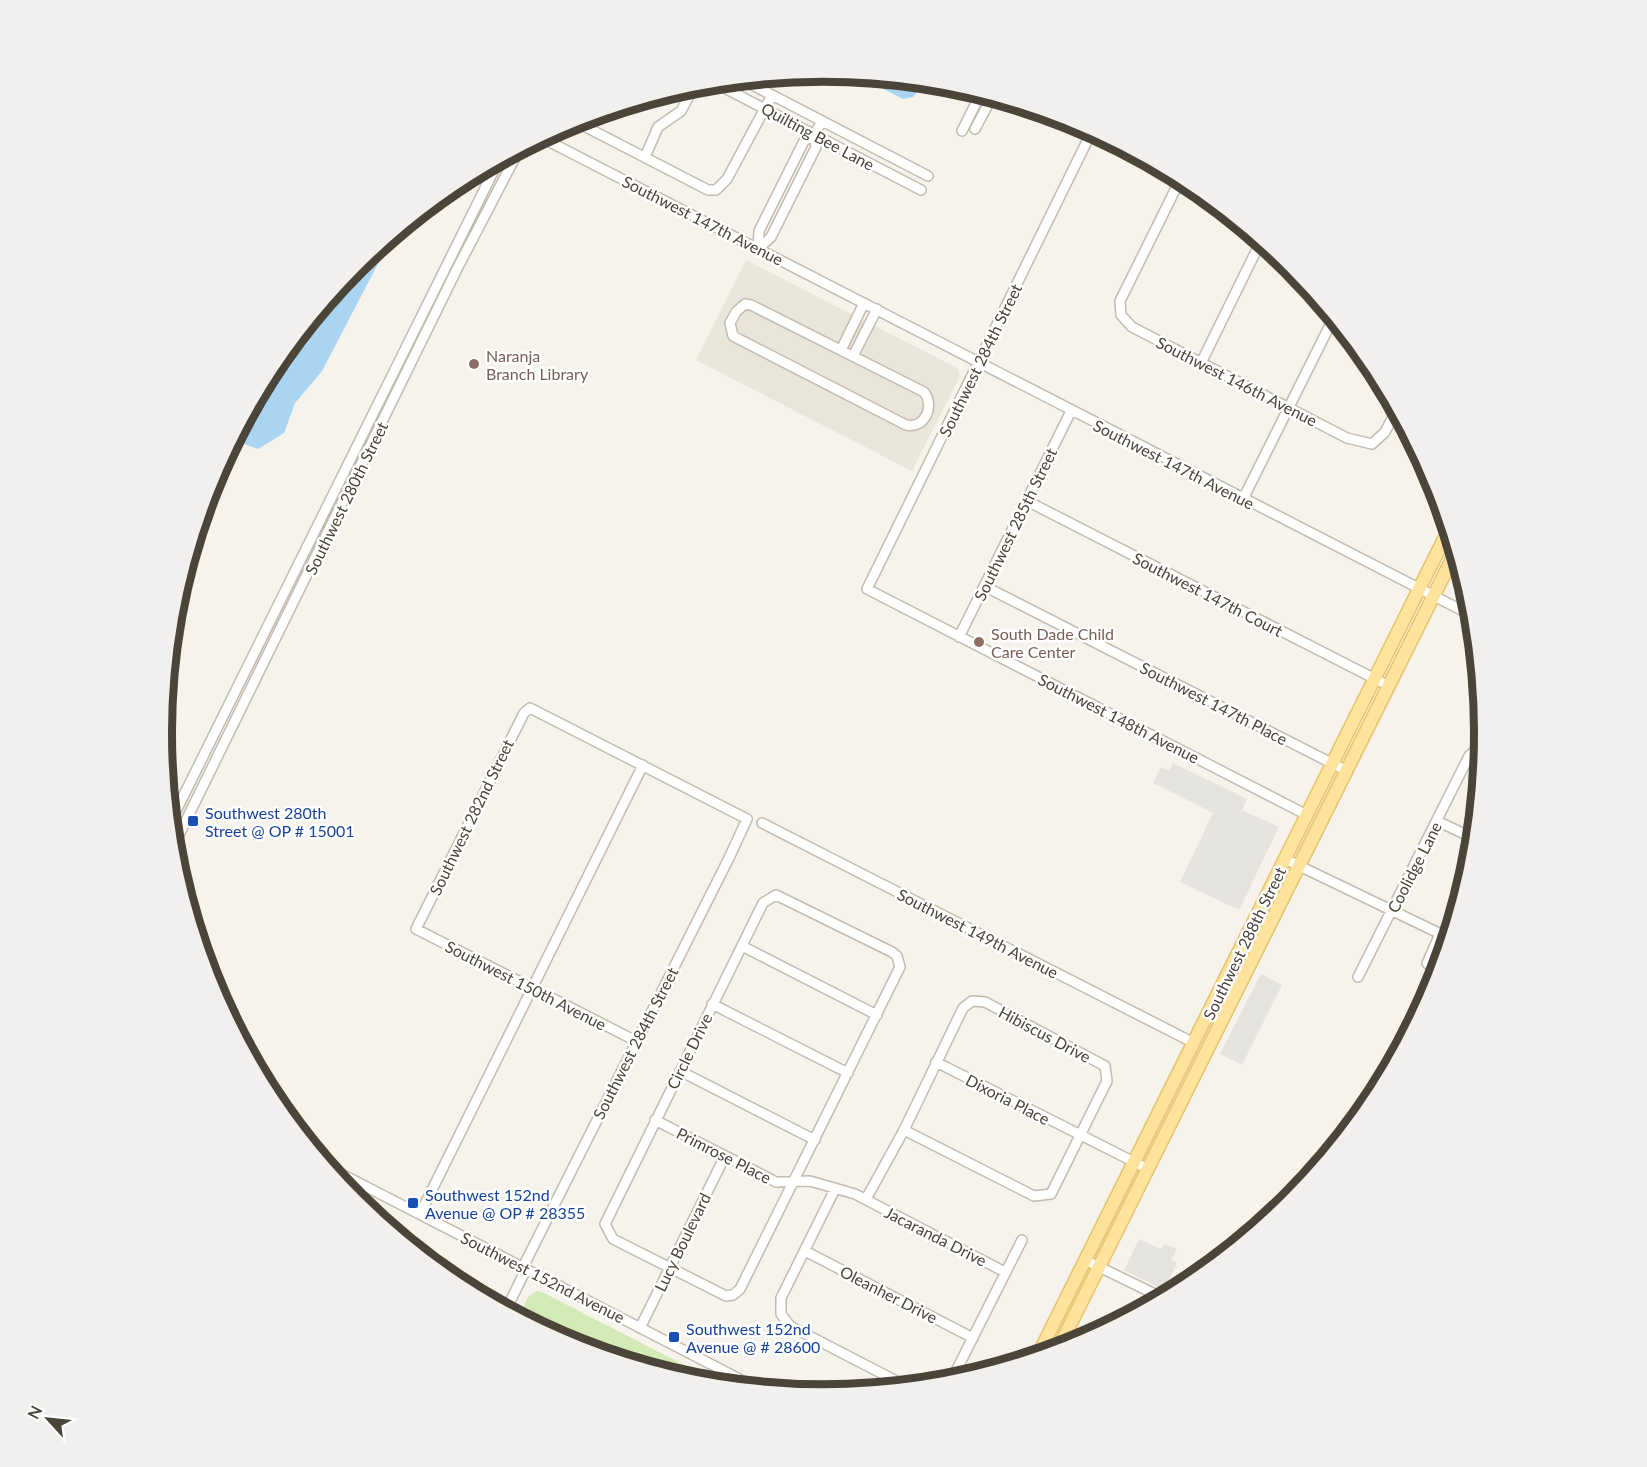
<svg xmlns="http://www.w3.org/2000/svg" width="1647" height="1467" font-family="Lato,sans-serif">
<rect width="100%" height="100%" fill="#f6f3ec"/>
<path fill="#eae5da" d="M746 260 957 368 960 376 912 471 696 360Z"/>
<path fill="#d2eab5" d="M536 1291 542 1292 723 1385 694 1382 570 1345 518 1317 528 1297Z"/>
<path fill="#e5e3e0" d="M1173 763 1247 799 1242 810 1279 827 1239 910 1180 882 1213 813 1153 783 1161 767 1169 771Z
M1261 974 1282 985 1242 1065 1220 1054Z
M1139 1239 1161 1249 1165 1244 1177 1249 1171 1260 1177 1263 1164 1290 1124 1270Z"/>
<path fill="#a9d4f2" d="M857 75 925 82 913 97 903 99Z
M393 235 322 371 295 403 284 433 258 449 234 440 274 366 356 266Z"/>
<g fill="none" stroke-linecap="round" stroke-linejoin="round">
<g stroke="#c2bbae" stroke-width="12">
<path id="minor" d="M743 80 928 176
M715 83 921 190
M578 120 584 126 708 190H716L727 179 772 95
M1075 122 1084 126
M975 129 992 97
M962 131 981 93
M1092 131 867 589 1307 815
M542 138 1473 616
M645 157 658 127 681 111 695 85
M1181 178 1120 301 1121 315 1132 327 1347 438 1372 444 1385 432 1397 409
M758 249 759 231 804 141 814 135 822 121
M758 249 771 237 816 147 814 135
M745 304 751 305 924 392C935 406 925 429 906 425L733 336 730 323 736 312Z
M841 350 864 303
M853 356 877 309
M1201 363 1261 241
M1243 499 1334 317
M1027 501 1389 686
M984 586 1347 771
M959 637 1071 411
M171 821 499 160
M1437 821 1475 839
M762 823 1194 1043
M173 847 457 269 519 150
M1285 859 1449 938
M776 895 892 952 897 956 900 967 740 1289 733 1295 726 1296 613 1239 605 1224 763 903Z
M742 946 877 1015
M1438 975 1427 963 1440 934
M1358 977 1469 756 1484 742
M712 1004 848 1073
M936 1062 1148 1169
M680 1071 815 1140
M655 1120 776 1182 810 1181 855 1194 1005 1272
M328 1167 757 1388
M835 1189 781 1298V1314L790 1326 908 1387
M866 1199 904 1130 963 1008 972 1001 985 1002 1105 1066 1107 1081 1051 1194 1034 1196 904 1130
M420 1214 643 765
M805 1251 973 1338
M1085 1260 1163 1298
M523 1267 729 858 747 819 530 708 524 713 416 929 636 1041
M1144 1309 1151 1293
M506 1310 526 1269
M640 1328 725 1156
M950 1383 1022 1240"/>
</g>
<g stroke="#e6c16a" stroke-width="15">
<path id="major" d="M1057 1351 1456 551
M1037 1357 1449 529"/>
</g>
<use href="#minor" stroke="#fff" stroke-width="9"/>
<use href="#major" stroke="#ffe39c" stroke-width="12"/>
</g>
<g fill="#8d6e63" stroke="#fff" stroke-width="2">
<circle cx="474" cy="364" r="6"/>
<circle cx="979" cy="642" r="6"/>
</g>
<g fill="#1a4fb4" stroke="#fff" stroke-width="2">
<rect x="187" y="815" width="12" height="12" rx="3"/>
<rect x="407" y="1197" width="12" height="12" rx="3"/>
<rect x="668" y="1331" width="12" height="12" rx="3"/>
</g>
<g text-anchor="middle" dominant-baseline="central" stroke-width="5" stroke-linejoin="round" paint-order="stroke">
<g font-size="16" fill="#4b4439" stroke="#fff">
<text transform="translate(818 136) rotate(28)">Quilting Bee Lane</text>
<text transform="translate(703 220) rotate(27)">Southwest 147th Avenue</text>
<text transform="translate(980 360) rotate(-64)">Southwest 284th Street</text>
<text transform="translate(1237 381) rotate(27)">Southwest 146th Avenue</text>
<text transform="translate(1174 464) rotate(27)">Southwest 147th Avenue</text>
<text transform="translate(346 498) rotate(-64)">Southwest 280th Street</text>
<text transform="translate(1015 524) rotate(-64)">Southwest 285th Street</text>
<text transform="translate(1208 594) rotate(27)">Southwest 147th Court</text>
<text transform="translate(1214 703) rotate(27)">Southwest 147th Place</text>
<text transform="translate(1119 718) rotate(27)">Southwest 148th Avenue</text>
<text transform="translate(471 817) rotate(-64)">Southwest 282nd Street</text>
<text transform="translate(1414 867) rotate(-63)">Coolidge Lane</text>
<text transform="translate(978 933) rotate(27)">Southwest 149th Avenue</text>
<text transform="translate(1244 943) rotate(-64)">Southwest 288th Street</text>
<text transform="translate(526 985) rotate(27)">Southwest 150th Avenue</text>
<text transform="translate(1045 1034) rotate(28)">Hibiscus Drive</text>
<text transform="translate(635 1043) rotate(-63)">Southwest 284th Street</text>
<text transform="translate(689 1051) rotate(-64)">Circle Drive</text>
<text transform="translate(1008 1099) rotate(27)">Dixoria Place</text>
<text transform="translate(724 1155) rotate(27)">Primrose Place</text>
<text transform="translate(936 1236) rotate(27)">Jacaranda Drive</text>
<text transform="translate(682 1242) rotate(-64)">Lucy Boulevard</text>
<text transform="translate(543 1277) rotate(27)">Southwest 152nd Avenue</text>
<text transform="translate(889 1294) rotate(27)">Oleanher Drive</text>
</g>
<g font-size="16" fill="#785e54" stroke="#fff" text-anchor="start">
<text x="486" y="355">Naranja<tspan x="486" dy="18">Branch Library</tspan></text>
<text x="991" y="633">South Dade Child<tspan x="991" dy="18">Care Center</tspan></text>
</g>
<g font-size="16" fill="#164399" stroke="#fff" text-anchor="start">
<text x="205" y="812">Southwest 280th<tspan x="205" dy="18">Street @ OP # 15001</tspan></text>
<text x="425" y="1194">Southwest 152nd<tspan x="425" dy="18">Avenue @ OP # 28355</tspan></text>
<text x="686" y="1328">Southwest 152nd<tspan x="686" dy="18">Avenue @ # 28600</tspan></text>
</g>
</g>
<path d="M0 0H1647V1467H0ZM172 733a651 651 0 1 1 1302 0a651 651 0 1 1-1302 0Z" fill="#f1f0ef" fill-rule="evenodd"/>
<path fill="none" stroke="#4b4439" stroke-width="8" d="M172 733a651 651 0 1 1 1302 0a651 651 0 1 1-1302 0Z"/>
<g transform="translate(48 1419) rotate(297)" stroke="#ffffff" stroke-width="4.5" paint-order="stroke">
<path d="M0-4.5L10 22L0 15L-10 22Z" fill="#4b4439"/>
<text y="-9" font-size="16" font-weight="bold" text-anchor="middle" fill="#4b4439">N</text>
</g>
</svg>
